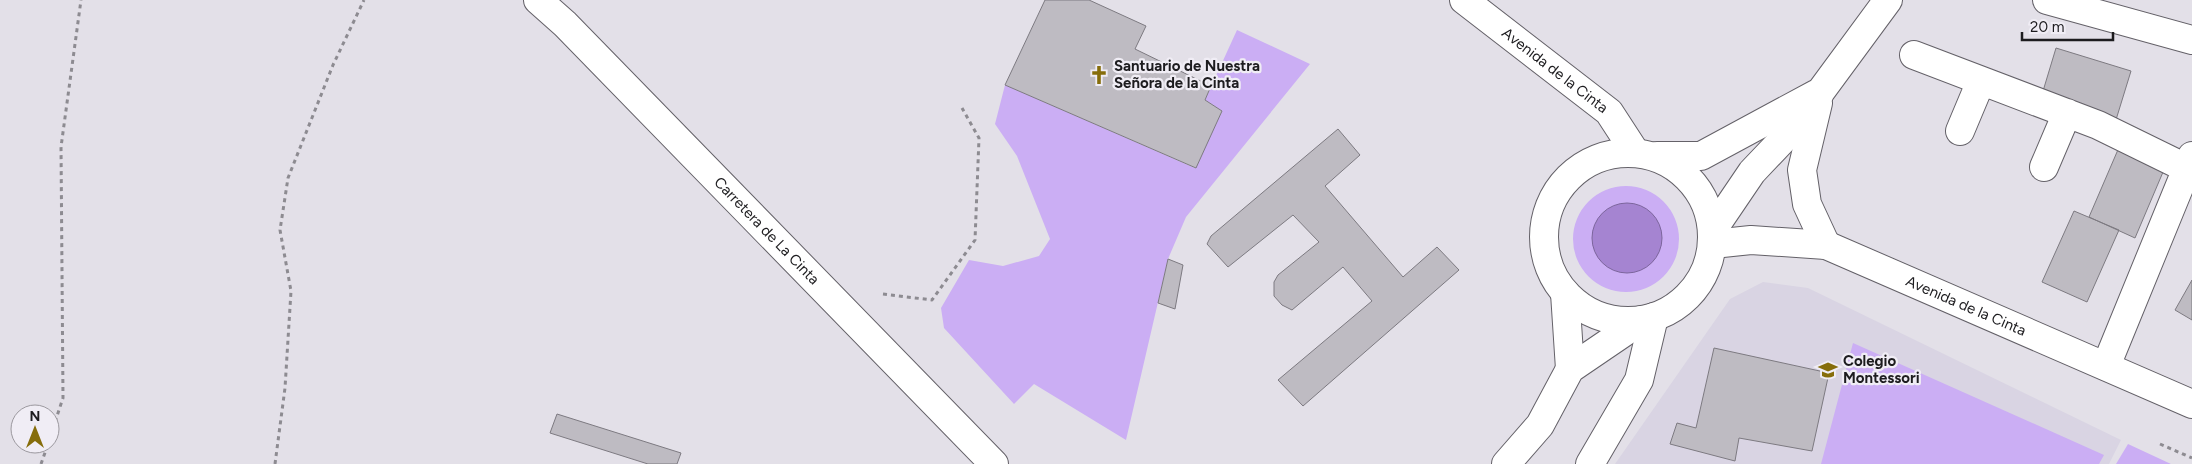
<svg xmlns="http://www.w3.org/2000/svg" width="2192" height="464" font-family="Figtree,sans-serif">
<rect width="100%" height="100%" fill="#e3e0e8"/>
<path fill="#d9d4e3" d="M1763 282 1808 288 2121 440 2109 464H1615L1730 299Z"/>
<path fill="#cbaef4" d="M1237 30 1310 64 1186 217 1168 259 1126 440 1034 384 1014 404 944 328 941 308 969 260 1003 266 1039 256 1050 239 1017 156 995 124 1005 85 1195 168 1222 111 1205 100Z
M1573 239a53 53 0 1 1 106 0a53 53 0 1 1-106 0Z
M1853 343 2104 455 2099 464H1821Z
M2128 444 2171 464H2116Z"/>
<path fill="#a584d1" stroke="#7c659c" d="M1592 238a35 35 0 1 1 70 0a35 35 0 1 1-70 0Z"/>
<path fill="#bebbc2" stroke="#7d7a81" d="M1045 0H1089L1146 26 1135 49 1211 86 1205 100 1222 111 1196 168 1005 85Z
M2056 48 2131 71 2115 123 2040 101Z
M1338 129 1360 155 1325 186 1403 277 1437 247 1459 270 1303 406 1278 380 1372 301 1343 267 1292 310 1282 305 1274 296V282L1278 275 1319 242 1293 215 1228 267 1207 244 1211 236Z
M2120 145 2166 165 2135 238 2089 217Z
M2074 211 2119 230 2087 302 2042 282Z
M1168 259 1183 265 1175 309 1158 303Z
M2192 280V320L2175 310Z
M1714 348 1829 373 1812 451 1739 438 1735 461 1670 444 1677 423 1696 428Z
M557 414 681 453 677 464H648L550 433Z"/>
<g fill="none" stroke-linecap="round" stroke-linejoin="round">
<g stroke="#646168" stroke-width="30">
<path id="street" d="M1914 55 2098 125 2192 171
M1960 131 1981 81
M2044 167 2067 113
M2106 366 2192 156"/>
</g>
<g stroke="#646168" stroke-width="30">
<g id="secondary">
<path id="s1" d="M538 0 565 24 994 464"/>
<path id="s2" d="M1464 0 1609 112 1635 152"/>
<path d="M2047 0 2192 40"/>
<path d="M1818 103 1802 170 1807 204 1826 245"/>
<circle cx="1628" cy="237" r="84"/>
<path d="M1657 156H1701L1816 94"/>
<path d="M1712 231 1752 172 1810 111 1821 91 1888 0"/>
<path id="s3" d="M1713 244 1751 240 1826 245 2192 404"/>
<path d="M1565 293 1570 369"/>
<path d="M1506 464 1540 425 1570 369 1642 320"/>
<path d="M1590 464 1639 380 1654 317"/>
</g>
</g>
<path stroke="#8d8b91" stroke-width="3" stroke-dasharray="4 4" stroke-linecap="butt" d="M883 294 932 300 975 240 979 138 962 108
M50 437 63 398 61 147 81 0
M2160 444 2192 458
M41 464 48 444
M275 464 285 388 291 291 280 230 288 178 333 65 364 0"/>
<use href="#street" stroke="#fff" stroke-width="28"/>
<use href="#secondary" stroke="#fff" stroke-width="28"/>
</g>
<defs>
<g id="church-bare" transform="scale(1.5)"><path d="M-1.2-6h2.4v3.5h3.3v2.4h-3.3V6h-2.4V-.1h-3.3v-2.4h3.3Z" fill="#866d0b" stroke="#f0edf5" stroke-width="2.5" paint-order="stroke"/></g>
<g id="school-bare" transform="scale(1.5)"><path d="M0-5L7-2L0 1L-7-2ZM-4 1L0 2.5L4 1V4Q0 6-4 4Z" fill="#866d0b" stroke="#f0edf5" stroke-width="2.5" paint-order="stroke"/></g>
</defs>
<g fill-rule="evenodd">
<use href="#church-bare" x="1099" y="75"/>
<use href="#school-bare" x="1828" y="370"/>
</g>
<g text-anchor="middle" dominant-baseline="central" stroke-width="4.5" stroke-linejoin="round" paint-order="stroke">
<g font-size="15" font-weight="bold" fill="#1d1c1f" stroke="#f0edf5" text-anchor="start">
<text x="1114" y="66">Santuario de Nuestra<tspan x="1114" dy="17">Señora de la Cinta</tspan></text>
<text x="1843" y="361">Colegio<tspan x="1843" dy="17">Montessori</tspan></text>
</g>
<g font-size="15" fill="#1d1c1f" stroke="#f0edf5">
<text stroke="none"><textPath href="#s2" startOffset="115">Avenida de la Cinta</textPath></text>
<text stroke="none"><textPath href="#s1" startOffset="325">Carretera de La Cinta</textPath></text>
<text stroke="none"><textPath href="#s3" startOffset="266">Avenida de la Cinta</textPath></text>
</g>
</g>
<g transform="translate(35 429)"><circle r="24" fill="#f0edf5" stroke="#9c999f"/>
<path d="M0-4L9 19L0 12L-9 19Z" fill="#866d0b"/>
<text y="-8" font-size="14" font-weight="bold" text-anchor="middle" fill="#1d1c1f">N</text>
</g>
<path d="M2022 32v8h91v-8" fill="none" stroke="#1d1c1f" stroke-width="2.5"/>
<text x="2030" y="32" font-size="15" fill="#1d1c1f" stroke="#f0edf5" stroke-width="4" paint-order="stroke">20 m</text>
</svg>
